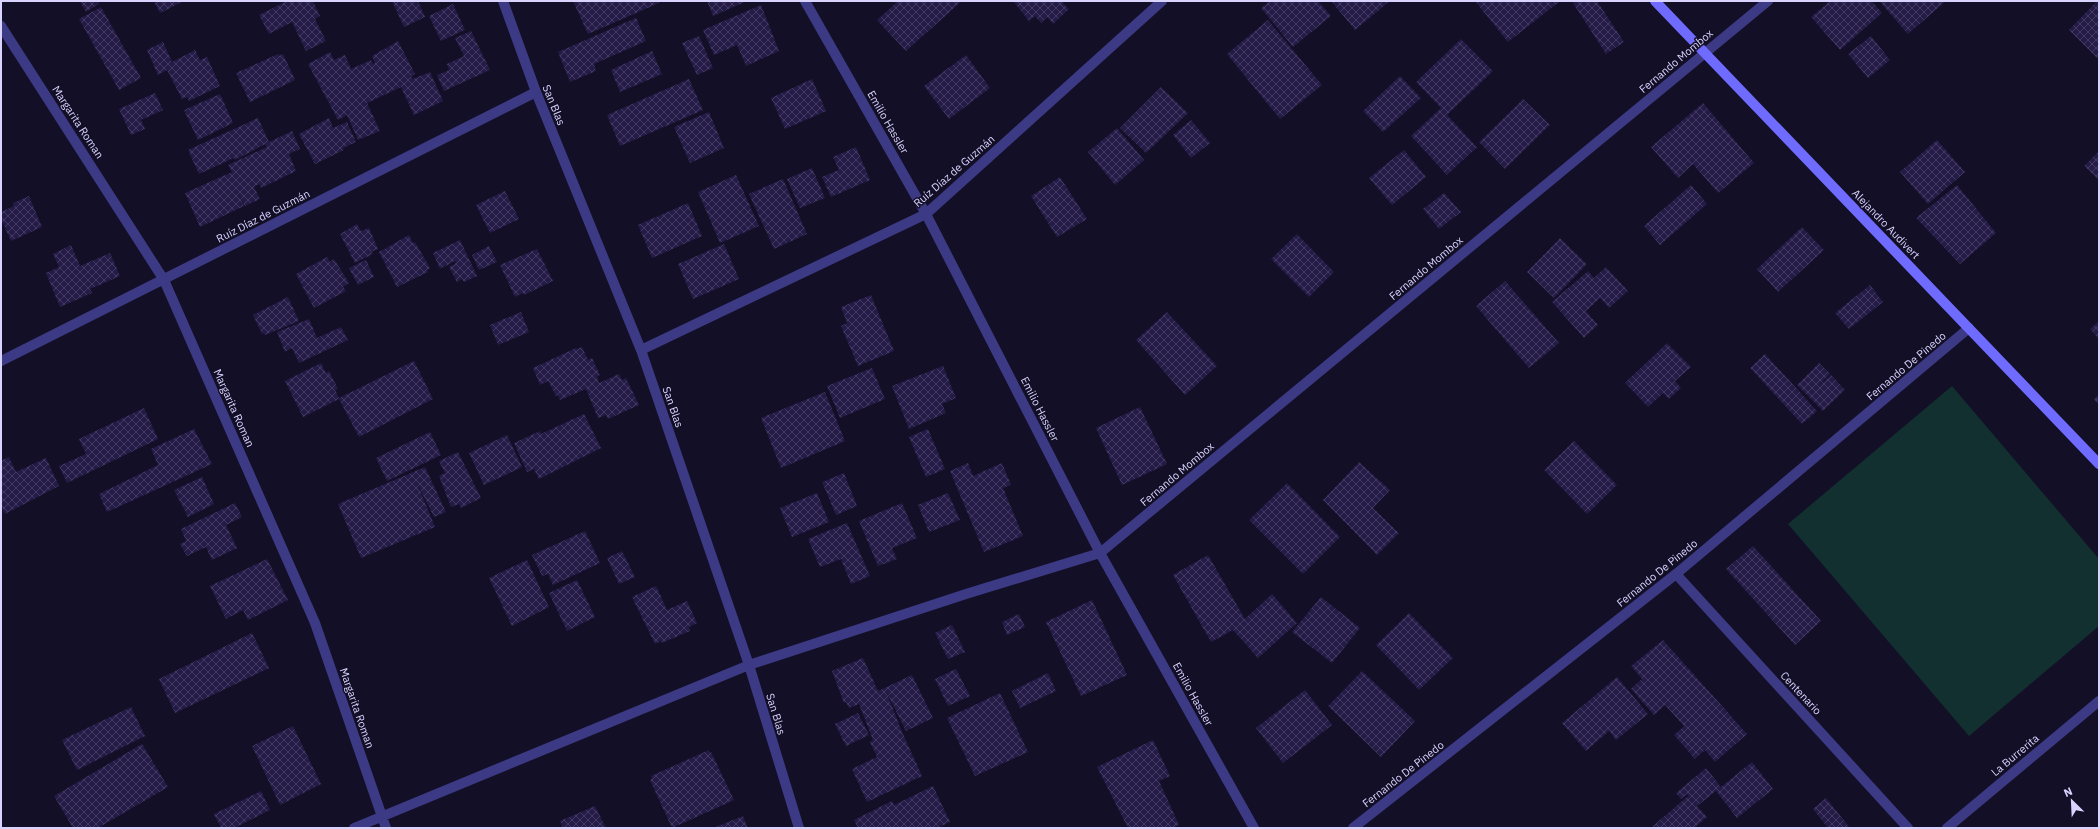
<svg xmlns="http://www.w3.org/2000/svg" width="2100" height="829" font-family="'IBM Plex Sans',sans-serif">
<defs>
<pattern id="building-cross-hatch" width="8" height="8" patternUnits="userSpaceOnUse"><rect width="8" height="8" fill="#241b47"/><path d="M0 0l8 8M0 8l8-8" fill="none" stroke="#433b63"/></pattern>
</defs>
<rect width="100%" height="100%" fill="#130f26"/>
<path fill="#12302f" d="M1952 386 2099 559V626L1969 736 1788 524Z"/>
<path fill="url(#building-cross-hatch)" d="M80 1H98L99 4 86 12Z
M154 1H184L160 13Z
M287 1H294L295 3 300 1H313L320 16 315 19 326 41 306 51 292 22 269 34 259 15Z
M392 1H418L425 17 404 27Z
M573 1H658L659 3 588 34Z
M707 1H747L713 16Z
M894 1H962L906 51 877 20 896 3Z
M1013 1H1064L1063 3 1069 9 1053 24 1047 17 1041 23 1035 16 1029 21Z
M1270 1H1318L1331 16 1293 47 1261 8Z
M1331 1H1390L1355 30Z
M1475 1H1560L1508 42Z
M1577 1H1597L1624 42 1606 54 1573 3Z
M1830 1H1872L1882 13 1840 50 1811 17Z
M1879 1H1946L1908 34Z
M2097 1H2099V56L2097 58 2069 30Z
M453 4 465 30 441 41 429 16Z
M761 5 779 51 746 66 737 45 714 55 703 30Z
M101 7 141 78 119 90 79 19Z
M636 18 646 41 594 64 596 71 570 82 558 52Z
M1268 20 1322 85 1280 119 1227 54Z
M471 31 490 70 444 91 437 75 449 70 447 64 464 56 455 38Z
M699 36 713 68 697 75 682 43Z
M1871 36 1890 60 1868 78 1848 54Z
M1461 39 1493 71 1447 115 1477 147 1447 175 1411 136 1441 108 1416 82Z
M398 41 415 74 411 76 413 79 430 72 443 101 414 115 401 87 367 103 380 131 358 140 347 115 338 120 308 64 330 52 334 60 345 55 351 69 371 60 373 64 375 63 372 56Z
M163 42 172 62 195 50 200 60 207 57 220 86 189 101 187 97 182 99 167 70 158 75 147 50Z
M652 51 662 74 620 92 611 70Z
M278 54 279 56 283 54 295 80 250 102 236 73Z
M966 55 990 88 949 119 924 86Z
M1400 76 1421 98 1383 132 1363 111Z
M689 79 703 110 620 146 607 115Z
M812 79 826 111 785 129 771 98Z
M1161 87 1188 113 1146 153 1120 128Z
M155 93 163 110 141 120 145 129 131 135 119 109Z
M220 94 233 123 198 140 184 110Z
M1523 99 1550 125 1505 169 1479 142Z
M1703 103 1754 163 1718 193 1693 164 1678 178 1651 147Z
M709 112 724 148 690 163 674 127Z
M258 118 269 142 235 160 234 158 199 174 188 150Z
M329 118 333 128 347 122 356 142 343 148 344 150 315 164 299 134Z
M1191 120 1210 143 1191 158 1173 135Z
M1117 128 1144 160 1115 185 1088 152Z
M292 131 300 149 289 154 296 171 261 188 259 184 254 187 260 199 245 206 236 189 244 206 200 227 185 193 232 172 228 165 267 147 265 144Z
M1937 140 1965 172 1928 204 1900 172Z
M856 147 870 180 831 197 822 177 839 170 833 157Z
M1404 150 1426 177 1392 205 1369 178Z
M2099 151V180L2084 166Z
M812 168 825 198 800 208 787 179Z
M736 175 759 226 720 243 698 192Z
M1060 177 1087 219 1057 237 1031 196Z
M783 179 807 234 774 249 749 194Z
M1691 185 1707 204 1660 245 1644 226Z
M1957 185 1996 233 1960 264 1916 218Z
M505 191 519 219 490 233 476 205Z
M1444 193 1461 212 1439 229 1423 209Z
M29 196 42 227 11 241 1 219V212L14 206 13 203Z
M688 203 702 236 652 258 638 225Z
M357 224 361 231 369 228 378 249 371 252 373 254 355 263 340 234Z
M1802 227 1824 250 1778 292 1757 269Z
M1297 234 1334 272 1309 297 1271 259Z
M409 235 413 243 415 242 430 268 427 270 428 272 397 287 379 252Z
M1560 238 1587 264 1554 298 1527 272Z
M460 240 477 276 464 282 462 279 457 282 449 267 456 263 455 261 440 269 433 253Z
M724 244 739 279 693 299 678 264Z
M71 245 80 266 110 253 120 276 90 289 92 293 60 307 46 273 59 267 53 254Z
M489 246 497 262 479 270 472 255Z
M537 249 553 281 524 295 523 293 515 297 500 265Z
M327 257 330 262 334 259 349 283 343 287 346 291 314 308 296 274Z
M366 260 374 277 358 285 349 268Z
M1606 267 1628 291 1609 308 1600 298 1586 311 1598 325 1584 338 1552 302 1588 271 1594 278Z
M1505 281 1559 343 1529 368 1476 306Z
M1870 285 1883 302 1849 329 1835 313Z
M871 295 894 351 858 366 841 326 847 323 841 307Z
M288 297 299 321 265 335 264 333 262 334 253 315Z
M521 312 529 332 498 345 490 325Z
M1167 312 1217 366 1185 395 1136 340Z
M309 319 317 338 341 327 348 340 299 363 292 348 285 352 277 332Z
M2099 321V339L2090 329Z
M1667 343 1691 367 1675 381 1681 388 1669 399 1663 393 1648 407 1625 383Z
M582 347 588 360 592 358 600 375 597 377 599 383 619 374 622 380 626 378 639 405 608 419 606 415 598 418 586 389 560 400 558 395 556 396 548 381 540 385 533 368 576 348 577 349Z
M1765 354 1817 411 1802 424 1750 368Z
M414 361 433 399 359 437 339 399 303 417 285 381 321 363 326 373 329 371 338 389 335 390 339 398Z
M1819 363 1830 374 1814 390 1831 375 1845 390 1823 411 1797 385Z
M943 366 956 398 942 404 946 413 909 429 892 386Z
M872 368 885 399 840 418 827 386Z
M825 392 845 441 781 468 761 418Z
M2099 394V405L2094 399Z
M1140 407 1167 464 1122 485 1096 428Z
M144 408 158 439 67 483 59 466 86 454 79 439Z
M584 414 601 448 539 479 534 469 527 472 514 443 540 431 541 434Z
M194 429 212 464 107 512 99 494 158 465 151 449Z
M928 429 945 469 926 477 909 437Z
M430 432 441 455 387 481 376 458Z
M507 435 522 467 484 485 469 453Z
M1574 441 1617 485 1587 514 1544 470Z
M458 452 481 498 461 508 459 504 451 507 439 476 445 473 439 461Z
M9 457 16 472 46 458 59 486 5 514 1 506V461Z
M1359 462 1390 490 1373 508 1399 533 1377 555 1323 500Z
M968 463 973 476 1002 463 1011 485 1003 488 1023 536 984 552 950 471Z
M425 467 446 512 434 517 417 483 435 527 361 558 338 504Z
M844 473 857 506 836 515 822 482Z
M202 477 214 504 188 517 174 490Z
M1287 483 1340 537 1303 574 1249 520Z
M817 493 829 522 792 537 780 508Z
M948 493 960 520 929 532 918 505Z
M235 503 242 517 226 525 237 548 212 560 206 547 187 556 180 544 186 541 181 529Z
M902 503 917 538 892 548 897 559 878 566 859 521Z
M847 523 870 576 851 584 841 559 820 567 808 539Z
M585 531 600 563 553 585 548 574 542 576 532 555Z
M1753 546 1821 621 1795 645 1726 569Z
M622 551 635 577 619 584 607 558Z
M1208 555 1245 619 1272 594 1297 623 1258 658 1233 630 1211 642 1173 575Z
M267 559 288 600 248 620 243 610 226 619 210 586Z
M527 560 549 607 512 626 489 578Z
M577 580 595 617 567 631 549 593Z
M656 586 667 610 687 601 697 623 689 627 690 631 662 643 661 641 655 644 632 597Z
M1321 597 1360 628 1332 663 1292 632Z
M1092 600 1127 675 1081 696 1046 622Z
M1409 613 1453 658 1419 690 1376 645Z
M1019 614 1025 627 1007 635 1002 622Z
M952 625 965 652 948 659 935 633Z
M252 633 269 668 175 713 159 679Z
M1663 640 1747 734 1715 762 1705 750 1695 759 1674 735 1684 726 1665 705 1654 715 1631 689 1642 679 1631 666Z
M863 658 878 691 912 675 933 718 906 731 886 691 902 732 922 776 867 802 852 769 877 757 870 742 873 740 859 704 849 708 846 702 844 703 832 671Z
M956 669 970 696 948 706 935 679Z
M1362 671 1415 721 1381 757 1328 706Z
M1048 673 1056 691 1020 708 1012 691Z
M1617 677 1648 714 1616 740 1609 731 1586 751 1562 723Z
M1305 690 1332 725 1283 763 1256 728Z
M1000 693 1028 752 975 776 947 718Z
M131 707 145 736 77 770 62 740Z
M858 713 869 735 846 746 835 724Z
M293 726 321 784 280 805 252 746Z
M1153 740 1170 776 1159 781 1179 825 1172 828H1128L1097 767Z
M142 744 168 787 98 828H73L54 796Z
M709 750V752H711L734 800 672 828 650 780 652 779 651 776Z
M1752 762 1773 789 1737 818 1716 791 1697 806 1687 794 1681 799 1676 793 1706 768 1721 787Z
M933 786 950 822 937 828H858L854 820 892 801 894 805Z
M261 791 270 810 234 828H221L214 814Z
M1688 796 1707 817 1694 828H1654L1653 826Z
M1826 798 1850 828H1828L1813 809Z
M595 806 606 828H563L560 821Z
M743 816 748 828H713Z"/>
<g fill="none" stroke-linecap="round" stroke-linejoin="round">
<path stroke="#3d3a85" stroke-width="10" d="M503 1 536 92 641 350 749 665 799 828
M805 1 926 214 1100 553 1254 828
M1 26 164 280 315 623 386 828
M641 350 926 214 1162 1
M1 361 536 92
M1676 574 1908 828
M354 828 749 665 966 594 1100 553 1768 1
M1353 828 1676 574 1969 328
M1947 828 2099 701"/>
<path stroke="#6f6bff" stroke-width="10" d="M1655 1 2099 464"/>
</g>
<g text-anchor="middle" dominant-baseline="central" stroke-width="3" stroke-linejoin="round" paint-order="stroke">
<g font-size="11" fill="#d9d4ff" stroke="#130f26">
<text transform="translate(1676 61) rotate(-40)">Fernando Mombox</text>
<text transform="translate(554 105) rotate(68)">San Blas</text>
<text transform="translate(78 122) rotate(57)">Margarita Roman</text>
<text transform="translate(888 122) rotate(60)">Emilio Hassler</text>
<text transform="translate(954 171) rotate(-41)">Ruíz Díaz de Guzmán</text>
<text transform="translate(263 216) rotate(-27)">Ruíz Díaz de Guzmán</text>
<text transform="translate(1886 224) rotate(46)">Alejandro Audivert</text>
<text transform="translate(1426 268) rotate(-40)">Fernando Mombox</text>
<text transform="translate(1906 366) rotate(-40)">Fernando De Pinedo</text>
<text transform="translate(673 407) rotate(71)">San Blas</text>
<text transform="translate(234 408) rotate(66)">Margarita Roman</text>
<text transform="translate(1040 409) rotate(63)">Emilio Hassler</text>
<text transform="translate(1177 474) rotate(-40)">Fernando Mombox</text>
<text transform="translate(1657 573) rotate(-39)">Fernando De Pinedo</text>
<text transform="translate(1801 693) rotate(47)">Centenario</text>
<text transform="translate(1193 694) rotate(61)">Emilio Hassler</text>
<text transform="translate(357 708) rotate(71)">Margarita Roman</text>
<text transform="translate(776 714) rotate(73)">San Blas</text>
<text transform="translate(2015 755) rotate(-40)">La Burrerita</text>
<text transform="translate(1403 774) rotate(-38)">Fernando De Pinedo</text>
</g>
</g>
<rect width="2100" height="829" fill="none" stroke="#d9d4ff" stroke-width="4"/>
<g transform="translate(2072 801) rotate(336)" stroke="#130f26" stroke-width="3" paint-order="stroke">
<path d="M0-3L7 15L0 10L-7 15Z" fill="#d9d4ff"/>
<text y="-6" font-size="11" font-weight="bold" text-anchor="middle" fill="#d9d4ff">N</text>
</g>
</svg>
